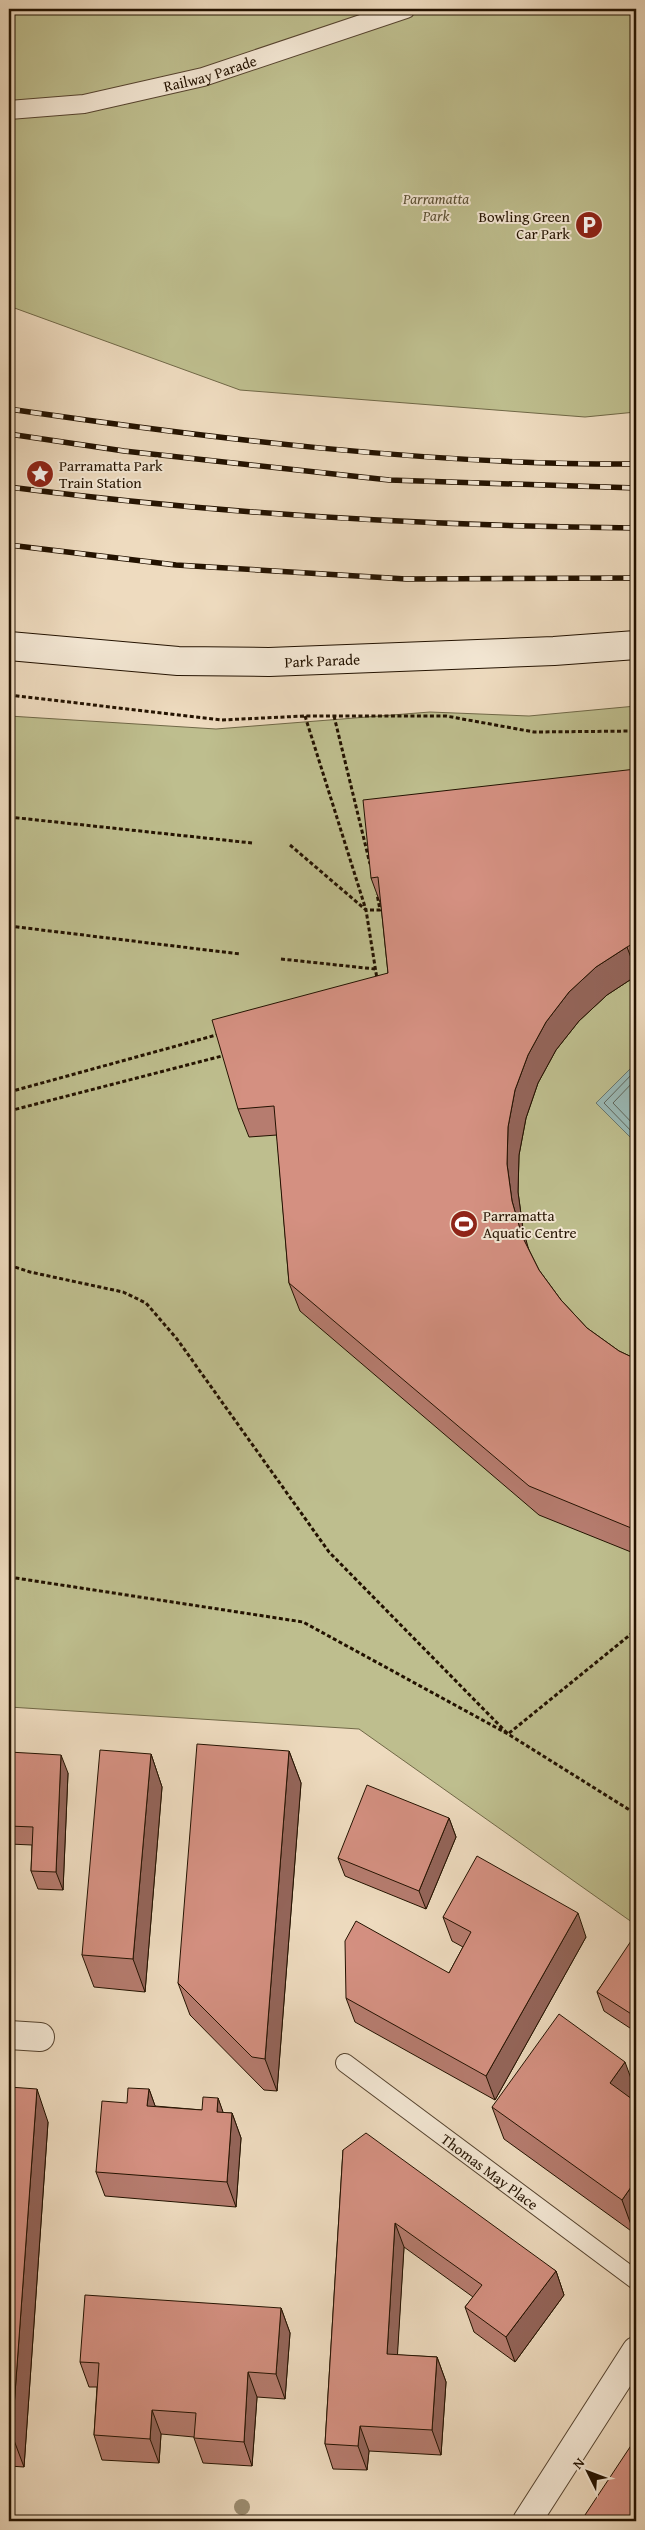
<svg xmlns="http://www.w3.org/2000/svg" width="645" height="2530" font-family="'Gentium Book Plus',serif">
<rect width="100%" height="100%" fill="#eedbbf"/>
<filter id="stains"><feTurbulence type="fractalNoise" baseFrequency=".004" numOctaves="4"/><feColorMatrix values="0 0 0 0 .2 0 0 0 0 .09 0 0 0 0 .02 0 0 0 .5 -.17"/></filter>
<radialGradient id="worn" r=".72"><stop offset=".6" stop-color="#630" stop-opacity="0"/><stop offset="1" stop-color="#630" stop-opacity=".3"/></radialGradient>
<path fill="#bebe8e" stroke="#706847" d="M9 9H636V412L585 417 240 390 9 306Z
M636 706V1925L359 1729 9 1707V716L216 729 430 712 529 716Z"/>
<path fill="#9abab7" stroke="#6a776e" d="M636 1063V1143L596 1103Z"/>
<g fill="none" stroke-linecap="round" stroke-linejoin="round">
<path stroke="#5e665c" stroke-width="1" d="M636 1070 604 1103 636 1136
M636 1079 613 1103 636 1127"/>
<g stroke="#564430" stroke-width="20">
<g id="lane">
<path id="s1" d="M9 110 84 104 203 77 406 9"/>
<path id="s2" d="M345 2063 636 2280"/>
</g>
</g>
<g stroke="#564430" stroke-width="30">
<path id="street" d="M9 2035 40 2037
M527 2521 636 2351"/>
</g>
<g stroke="#231200" stroke-width="30">
<g id="secondary">
<path id="s3" d="M9 646 178 661 269 662 554 651 636 645"/>
</g>
</g>
<path stroke="#231200" stroke-width="3" stroke-dasharray="4 2.5" stroke-linecap="butt" d="M9 695 221 720 305 716H446L534 732 636 731
M305 716 366 910 377 979
M334 716 370 864
M9 817 252 843
M290 845 366 910H380L377 894
M9 926 240 954
M281 959 375 969
M9 1092 220 1034
M9 1111 226 1055
M9 1265 30 1272 123 1292 146 1303 177 1339 329 1552 508 1734 636 1630
M9 1577 303 1622 508 1734 636 1814"/>
<use href="#lane" stroke="#f4e8d5" stroke-width="18"/>
<use href="#street" stroke="#f4e8d5" stroke-width="28"/>
<use href="#secondary" stroke="#f4e8d5" stroke-width="28"/>
<g stroke="#231200" stroke-width="5.5">
<path id="rail" d="M9 409C214 439 429 465 636 464
M9 434 124 451 389 480 636 488
M9 487C217 514 427 526 636 528
M9 545 176 565 406 579 636 578"/>
</g>
<use href="#rail" stroke="#f4e8d5" stroke-width="4" stroke-dasharray="11" stroke-linecap="butt"/>
</g>
<circle fill="#9c8d71" cx="242" cy="2507" r="8"/>
<path fill="#b67c6f" stroke="#231200" d="M636 769V976L607 995 579 1021 556 1050 538 1083 526 1118 519 1155 518 1192 523 1229 527 1246 539 1270 561 1300 587 1328 619 1351 636 1359V1554L539 1515 300 1311 289 1283 277 1135 249 1137 238 1109 388 973 381 905 371 878Z
M289 1751 301 1783 277 2091 264 2090 190 2015 178 1983Z
M9 1752 68 1773 63 1890 38 1889 31 1871 32 1845 9 1844Z
M151 1754 162 1787 145 1992 94 1987 82 1955Z
M449 1818 456 1837 426 1909 345 1876 338 1858Z
M443 1917 586 1937 495 2100 355 2022 346 1998 449 1973 463 1947 452 1941Z
M636 1936V2032L604 2011 597 1992Z
M9 2087 48 2122 24 2467 9 2466Z
M149 2089 155 2106 202 2110 218 2098 223 2113H232L241 2138 236 2207 105 2196 96 2172 127 2103Z
M633 2100 636 2102V2229L634 2233 504 2139 492 2107Z
M343 2150 556 2271 564 2295 515 2362 474 2332 465 2307 473 2297 404 2247 397 2355 437 2357 446 2382 441 2455 369 2451 367 2470 333 2469 325 2444Z
M281 2308 290 2333 285 2399 257 2397 252 2466 203 2463 194 2438V2437L161 2434 159 2463 102 2460 94 2435 97 2387H89L80 2362Z"/>
<path fill="#94655a" stroke="#231200" d="M627 947 636 971V976L607 995 579 1021 556 1050 538 1083 526 1118 519 1155 518 1192 523 1229 533 1265 522 1236 512 1201 507 1164 508 1127 515 1090 528 1055 546 1022 569 992 596 967Z
M289 1751 301 1783 277 2091 265 2059Z
M151 1754 162 1787 145 1992 133 1959Z
M61 1755 68 1773 63 1890 56 1872Z
M449 1818 456 1837 426 1909 419 1891Z
M578 1913 586 1937 495 2100 486 2076Z
M625 2062 636 2092V2096L622 2116 610 2083Z
M37 2089 48 2122 24 2467 12 2435Z
M149 2089 158 2114 147 2106Z
M218 2098 227 2123 217 2112Z
M232 2113 241 2138 236 2207 227 2182Z
M636 2180V2229L634 2233 622 2200Z
M395 2223 404 2247 396 2379 387 2354Z
M556 2271 564 2295 515 2362 506 2337Z
M281 2308 290 2333 285 2399 276 2374Z
M437 2357 446 2382 441 2455 432 2430Z
M248 2372 257 2397 252 2466 244 2442Z
M152 2410 161 2434 159 2463 150 2439Z
M360 2426 369 2451 367 2470 358 2446Z"/>
<path fill="#d49081" stroke="#231200" d="M636 769V942L627 947 596 967 569 992 546 1022 528 1055 515 1090 508 1127 507 1164 512 1201 522 1236 539 1270 561 1300 587 1328 619 1351 636 1359V1530L529 1486 289 1283 274 1106 238 1109 212 1020 388 973 378 877 371 878 363 800Z
M197 1744 289 1751 265 2059 252 2057 178 1983Z
M100 1750 151 1754 133 1959 82 1955Z
M9 1752 61 1755 56 1872 31 1871 33 1827 9 1826Z
M367 1785 449 1818 419 1891 338 1858Z
M477 1856 578 1913 486 2076 346 1998 345 1941 356 1921 449 1973 471 1932 443 1917Z
M635 1935 636 1936V2017L597 1992Z
M559 2014 625 2062 610 2083 636 2102V2180L622 2200 492 2107Z
M9 2087 37 2089 12 2435H9Z
M128 2088 149 2089 147 2106 202 2110 203 2097 218 2098 217 2112 232 2113 227 2182 96 2172 102 2101 127 2103Z
M366 2133 556 2271 506 2337 465 2307 482 2285 395 2223 387 2354 437 2357 432 2430 360 2426 358 2446 325 2444 343 2150Z
M85 2295 281 2308 276 2374 248 2372 244 2442 194 2438 196 2413 152 2410 150 2439 94 2435 99 2363 80 2362Z
M636 2438V2521H581Z"/>
<defs>
<g id="parking-disc" transform="scale(1.4375)"><circle r="9.5" fill="#8f2418" stroke="#f4e8d5"/><path d="M-3.5-5.5H1a3.5 3.5 0 0 1 0 7H-1V5.5H-3.5ZM-1-3.4V-.6H.8a1.4 1.4 0 0 0 0-2.8Z" fill="#fff"/></g>
<g id="sight-disc" transform="scale(1.4375)"><circle r="9.5" fill="#8f2418" stroke="#f4e8d5"/><path d="M0-6L1.8-2.2L6-1.7L2.9 1.2L3.7 5.4L0 3.3L-3.7 5.4L-2.9 1.2L-6-1.7L-1.8-2.2Z" fill="#fff"/></g>
<g id="stadium-disc" transform="scale(1.4375)"><circle r="9.5" fill="#8f2418" stroke="#f4e8d5"/><path d="M0-5a6.5 5 0 1 0 0 10a6.5 5 0 1 0 0-10ZM-3.5-1.8h7v3.6h-7Z" fill="#fff"/></g>
</defs>
<g fill-rule="evenodd">
<use href="#parking-disc" x="589" y="225"/>
<use href="#sight-disc" x="40" y="474"/>
<use href="#stadium-disc" x="464" y="1224"/>
</g>
<g text-anchor="middle" dominant-baseline="central" stroke-width="4" stroke-linejoin="round" paint-order="stroke">
<g font-size="15" fill="#231200" stroke="#f4e8d5">
<text stroke="none"><textPath href="#s1" startOffset="205">Railway Parade</textPath></text>
<text stroke="none"><textPath href="#s3" startOffset="314">Park Parade</textPath></text>
<text stroke="none"><textPath href="#s2" startOffset="181">Thomas May Place</textPath></text>
</g>
<g font-size="15" font-style="italic" fill="#594e32" stroke="#f4e8d5">
<text x="436" y="198">Parramatta<tspan x="436" dy="17">Park</tspan></text>
</g>
<g font-size="15" fill="#231200" stroke="#f4e8d5" text-anchor="start">
<text x="570" y="216" text-anchor="end">Bowling Green<tspan x="570" dy="17">Car Park</tspan></text>
<text x="59" y="465">Parramatta Park<tspan x="59" dy="17">Train Station</tspan></text>
<text x="483" y="1215">Parramatta<tspan x="483" dy="17">Aquatic Centre</tspan></text>
</g>
</g>
<rect width="645" height="2530" fill="none" stroke="#eedbbf" stroke-width="30"/>
<rect x="10" y="10" width="625" height="2510" fill="none" stroke="#231200" stroke-width="2.5"/>
<rect x="15" y="15" width="615" height="2500" fill="none" stroke="#231200"/>
<g transform="translate(588 2472) rotate(312)" stroke="#f4e8d5" stroke-width="4" paint-order="stroke">
<path d="M0-4L9 19L0 12L-9 19Z" fill="#231200"/>
<text y="-8" font-size="14" font-weight="bold" text-anchor="middle" fill="#231200">N</text>
</g>
<rect width="100%" height="100%" filter="url(#stains)"/>
<rect width="100%" height="100%" fill="url(#worn)"/>
</svg>
